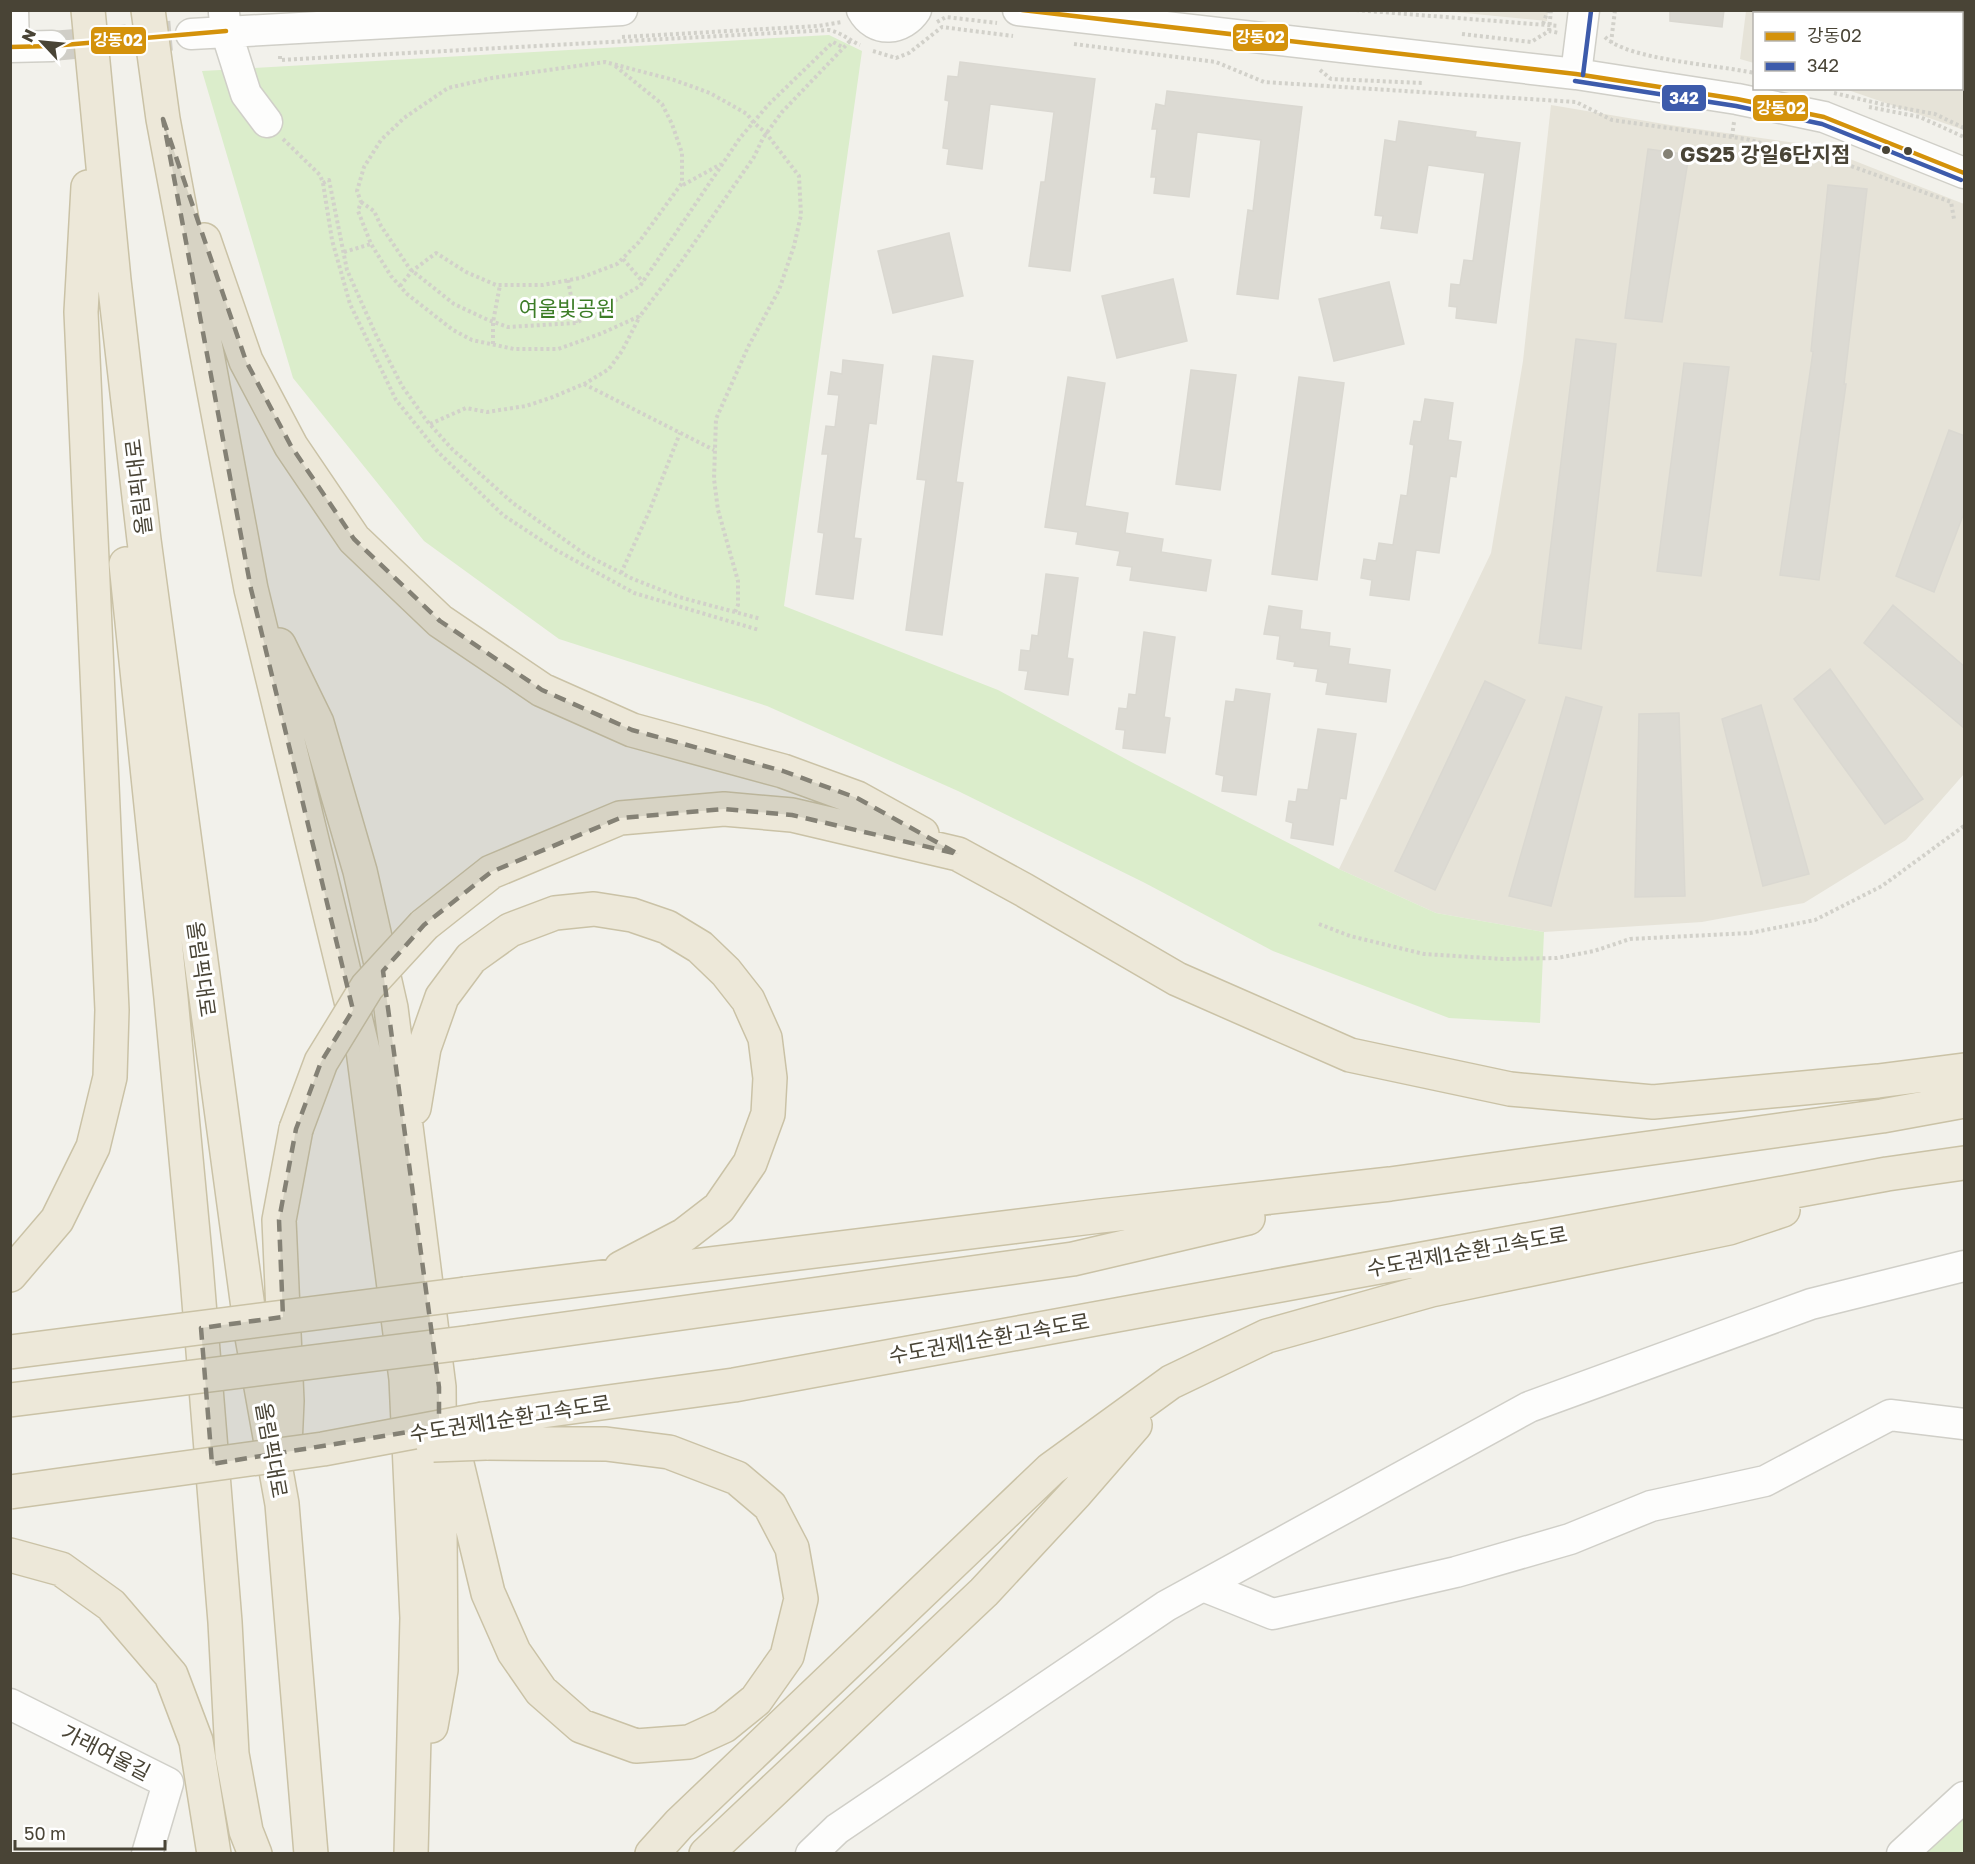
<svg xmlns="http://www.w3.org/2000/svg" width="1975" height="1864" font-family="'Golos Text','Noto Sans KR',sans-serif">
<rect width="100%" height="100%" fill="#f2f1eb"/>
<path fill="#e6e3d8" d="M1444 11H1548L1547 21Z
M1746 11H1964V130L1845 89 1962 88V14H1754V63L1740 59Z
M1551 105 1670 125 1817 146 1964 204V774L1906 840 1804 903 1702 922 1544 932 1436 913 1339 869 1491 553 1523 361Z"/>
<path fill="#dbedcb" d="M829 35 862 51 784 606 998 690 1135 764 1339 869 1436 913 1544 932 1540 1023 1449 1018 1273 951 1145 883 958 791 767 706 559 639 424 541 293 378 202 71Z
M1964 1806V1853H1917Z"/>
<path fill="#dcdad3" stroke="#dad8d1" stroke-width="1.5" d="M1670 10H1724L1722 27 1670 21Z
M960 62 1095 79 1070 271 1029 266 1041 182H1045L1054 112 990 104 982 169 947 164 949 149 943 148 949 101 945 100 948 76 958 77Z
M1167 91 1302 107 1278 299 1237 294 1248 210 1253 211 1261 140 1197 132 1189 197 1154 193 1156 177H1151L1157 129H1152L1156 104 1165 106Z
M1399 121 1476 132 1475 137 1520 143 1496 323 1456 318 1457 307 1449 306 1451 284 1460 285 1464 260 1473 261 1485 173 1428 165 1417 233 1381 228 1383 216 1375 215 1385 140 1396 142Z
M1648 149 1689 155 1662 322 1625 318Z
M1828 185 1867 189 1844 384H1846L1819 580 1780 575 1813 352 1811 351Z
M949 233 963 296 893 313 878 251Z
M1173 279 1187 341 1117 358 1102 296Z
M1389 282 1404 344 1334 361 1319 299Z
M1576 339 1616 344 1581 649 1539 643Z
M933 356 973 361 956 482 963 483 942 635 906 630 926 480 917 479Z
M843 360 883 365 876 424 869 423 854 538 861 539 853 599 816 594 824 533 818 532 828 454H822L826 426 835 427 839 395 828 394 831 372 842 374Z
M1684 363 1729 367 1701 576 1657 571Z
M1191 370 1236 375 1220 490 1176 484Z
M1068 377 1105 383 1085 506 1128 513 1125 533 1163 539 1161 552 1211 560 1206 591 1130 580 1132 567 1117 565 1120 551 1076 544 1078 532 1045 527Z
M1299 377 1344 383 1317 580 1272 574Z
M1425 399 1453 403 1448 440 1461 442 1456 477 1450 476 1439 553 1416 550 1409 600 1370 595 1372 580 1361 578 1364 559 1376 561 1379 543 1393 545 1401 495 1407 496 1414 445 1410 444 1414 421 1421 422Z
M1949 430 1965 436V510L1934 592 1896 576Z
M1046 574 1078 578 1067 658 1073 659 1068 695 1025 689 1028 671 1019 670 1021 650 1030 651 1032 635 1038 636Z
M1893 605 1965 667V729L1864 643Z
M1269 606 1302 611 1300 629 1330 633 1329 646 1350 649 1348 664 1390 670 1386 702 1326 694 1328 683 1316 681 1318 669 1294 666 1295 662 1277 659 1280 636 1264 634Z
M1144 632 1175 637 1164 717 1170 718 1165 753 1123 748 1125 730 1116 729 1119 708 1127 709 1129 694 1136 695Z
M1830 669 1923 799 1885 824 1794 699Z
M1485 681 1525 700 1435 890 1395 871Z
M1236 689 1270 694 1256 795 1222 791 1224 776 1216 774 1226 701 1234 702Z
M1566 697 1602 707 1551 906 1509 896Z
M1761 705 1809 874 1763 886 1722 719Z
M1679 713 1685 896 1635 897 1639 714Z
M1318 729 1356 734 1346 799 1340 798 1333 845 1291 838 1293 823 1286 821 1289 801 1296 802 1298 789 1308 790Z"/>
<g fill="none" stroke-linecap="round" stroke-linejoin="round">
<path stroke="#d0cec7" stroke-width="30" stroke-dasharray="30 15" stroke-linecap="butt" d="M52 46 191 34"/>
<g stroke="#d0cfc8" stroke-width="33">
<path id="minor" d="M13 10 14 47
M862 10C875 34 903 30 916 10
M1018 10 1576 74 1737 99 1824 117 1964 173
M224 13 226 31 246 94 267 122
M191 34 622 10
M10 47 52 46
M1576 74 1584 10
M1203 1586 1273 1614 1456 1572 1570 1539 1651 1506 1765 1481 1890 1415 1964 1424
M10 1704 168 1783 147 1854
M811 1854 837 1829 1166 1606 1529 1407 1811 1304 1964 1266
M1902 1854 1964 1797"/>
</g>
<g stroke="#cac2a6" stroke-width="36">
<path id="highway" d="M88 10 114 280 144 540 252 1337 282 1504 311 1854
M148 10 163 119 251 589 363 1050 406 1379 417 1618 411 1854
M204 240 246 361 291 446 354 539 440 621 542 690 632 730 783 771 857 798 922 834
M126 564 171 998 196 1265 225 1622 232 1754 246 1831 255 1854
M279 645 317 723 360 871 391 1008 439 1387 441 1670 431 1726
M424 925 491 872 620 818 724 809 792 815 958 854 1024 890 1177 979 1350 1055 1510 1089 1653 1102 1878 1081 1964 1070
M414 1108 424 1048 442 997 471 958 510 930 555 913 594 909 632 915 667 927 700 947 726 972 748 1000 765 1038 770 1078 768 1114 750 1163 719 1208 684 1235 621 1268
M10 1275 57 1220 93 1147 110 1077 112 1010 81 312 88 187
M465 1294 1100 1216 1390 1184 1882 1116 1964 1101
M472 1342 1073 1259 1248 1218
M483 1419 734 1385 1887 1174 1964 1163
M452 1443 488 1593 514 1652 541 1691 581 1726 636 1746 689 1742 724 1726 756 1700 787 1656 801 1599 792 1548 770 1506 737 1478 669 1452 606 1444 486 1443
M285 1446 287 1401 279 1220 296 1129
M10 1555 61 1569 111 1605 171 1675 196 1741 214 1854
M652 1854 679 1824 1051 1469 1171 1382 1267 1336 1431 1290 1729 1228 1783 1210
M706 1854 984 1592 1076 1493 1135 1425"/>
</g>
<path stroke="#d2d1ca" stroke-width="4" stroke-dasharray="3 3" stroke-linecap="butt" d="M1356 10 1559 26
M937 22 946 17 997 23
M1543 24 1548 10
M1549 31 1551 10
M1462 34 1531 42 1549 31 1559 33
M622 37 818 26 842 22
M1605 37C1627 60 1720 65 1754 73
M1611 43 1615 10
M1074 44 1216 62 1264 82 1576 102 1612 120 1746 139 1851 166 1951 202 1954 219
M873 51 896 58 909 53 942 27 1013 36
M280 56V60L829 30C842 33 849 40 860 45
M1320 70 1331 79 1423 83
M1834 93 1881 104 1935 114 1964 128
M1869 107 1920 117 1964 137
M1732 137 1734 122
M283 139 320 175 323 183 329 180 347 270 376 335 402 386 427 421 452 449 513 503 586 555 633 579 679 597 761 619
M323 183 332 240 350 304 396 400 438 452 503 515 556 550 634 593 759 630
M683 185 721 164
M361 202 374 211 381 226 410 269 454 304 488 320 508 327 576 323 640 286 740 138 768 105 833 42 844 48
M344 252 371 244
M623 259 643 282
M568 280 576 323
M400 286 412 271 436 253 466 272 496 285H543L580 278 617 264 639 242 682 183V153L672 124 662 104 614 65
M493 344V322L500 285
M584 384 714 450
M430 424 466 408 487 412 526 406 553 397 586 383 609 369 622 351 640 316
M621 573 649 512 680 433
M735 612 738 605V581L718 510 714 479 716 419 748 347 779 290 794 246 801 215 799 176 766 133 753 122 747 114 710 93 674 80 605 62 492 78 448 88 404 118 381 140 364 167 357 191 361 202 358 211 371 244 391 276 407 294 453 330 472 340 514 349H558L600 334 640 316 681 262 754 157 763 138 782 112 850 41
M1319 924 1350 936 1424 954 1503 959 1557 958 1594 951 1630 939 1750 933 1815 920 1882 886 1964 826"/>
<use href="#minor" stroke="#fdfdfc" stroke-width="30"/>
<use href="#highway" stroke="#ede8d9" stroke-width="33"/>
<g stroke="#cac2a6" stroke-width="36" stroke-linecap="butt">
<path id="highway-bridge" d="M296 1129 321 1062 367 987 424 925
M10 1352 465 1294
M10 1400 472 1342
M433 1445 486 1443
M10 1492 323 1449 483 1419"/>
</g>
<use href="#highway-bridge" stroke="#ede8d9" stroke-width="33"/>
<g stroke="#fff" stroke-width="9">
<path id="bus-1" d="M1022 10 1576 74 1737 99 1824 117 1964 173
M10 47 52 46 226 31"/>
</g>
<g stroke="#fff" stroke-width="9">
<path id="bus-2" d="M1583 75 1591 11
M1575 81 1736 106 1822 124 1961 180"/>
</g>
<use href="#bus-1" stroke="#d4920b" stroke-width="4.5"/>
<use href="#bus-2" stroke="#3d5bab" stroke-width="4.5"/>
</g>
<path fill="#848175" fill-opacity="0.2" stroke="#848175" stroke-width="4.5" stroke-dasharray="12 8" stroke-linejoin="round" d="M163 119 246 361 291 446 354 539 440 621 542 690 632 730 783 771 857 798 958 854 792 815 724 809 620 818 491 872 424 925 383 971 439 1387V1427L212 1464 201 1328 283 1317 279 1220 296 1129 321 1062 353 1010 251 589Z"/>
<g fill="#494436" stroke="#fff" stroke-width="2">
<circle cx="1886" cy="150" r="5"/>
<circle cx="1908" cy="151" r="5"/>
</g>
<circle fill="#848175" stroke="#fff" stroke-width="2" cx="1668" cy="154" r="6"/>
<g text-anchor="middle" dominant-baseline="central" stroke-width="6" stroke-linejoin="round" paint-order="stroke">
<g font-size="21" font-weight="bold" fill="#494436" stroke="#fff" text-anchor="start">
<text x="1680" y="154">GS25 강일6단지점</text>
</g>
<g font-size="21" fill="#3d7d27" stroke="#fff">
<text x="567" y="308">여울빛공원</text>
</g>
<g font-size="21" fill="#494436" stroke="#fff">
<text transform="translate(138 487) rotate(-97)">올림픽대로</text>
<text transform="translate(202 969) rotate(82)">올림픽대로</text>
<text transform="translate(1467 1251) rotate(-10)">수도권제1순환고속도로</text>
<text transform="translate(989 1338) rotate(-10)">수도권제1순환고속도로</text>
<text transform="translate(510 1418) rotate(-9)">수도권제1순환고속도로</text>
<text transform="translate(272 1450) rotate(80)">올림픽대로</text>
<text transform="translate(106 1752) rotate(27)">가래여울길</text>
</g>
</g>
<g stroke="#fff" stroke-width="2">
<rect x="1232" y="23" width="57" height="29" rx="6" fill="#d4920b"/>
<rect x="90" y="26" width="57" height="29" rx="6" fill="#d4920b"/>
<rect x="1661" y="84" width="46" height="28" rx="6" fill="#3d5bab"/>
<rect x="1752" y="94" width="57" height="28" rx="6" fill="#d4920b"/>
</g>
<g font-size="16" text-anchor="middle" font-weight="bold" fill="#fff">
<text x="1260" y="43">강동02</text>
<text x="118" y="46">강동02</text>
<text x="1684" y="104">342</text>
<text x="1781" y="114">강동02</text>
</g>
<rect width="1975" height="1864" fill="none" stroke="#494436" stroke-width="24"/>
<rect x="1753" y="12" width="210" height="78" fill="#ffffff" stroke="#b6b4af" stroke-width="1.5"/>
<rect x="1765" y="32" width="30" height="9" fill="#d4920b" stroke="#b6b4af" stroke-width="1.5"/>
<text x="1807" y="42" font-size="18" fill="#494436">강동02</text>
<rect x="1765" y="62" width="30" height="9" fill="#3d5bab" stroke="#b6b4af" stroke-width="1.5"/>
<text x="1807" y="72" font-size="18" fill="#494436">342</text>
<g transform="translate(42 42) rotate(296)" stroke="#ffffff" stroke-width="4.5" paint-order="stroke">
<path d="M0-4.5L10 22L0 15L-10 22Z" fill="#494436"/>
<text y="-9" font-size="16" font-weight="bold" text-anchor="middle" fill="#494436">N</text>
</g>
<path d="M15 1840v9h150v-9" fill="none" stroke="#494436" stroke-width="3"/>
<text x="24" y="1840" font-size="18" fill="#494436" stroke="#ffffff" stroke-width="4.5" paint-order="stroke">50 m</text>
</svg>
